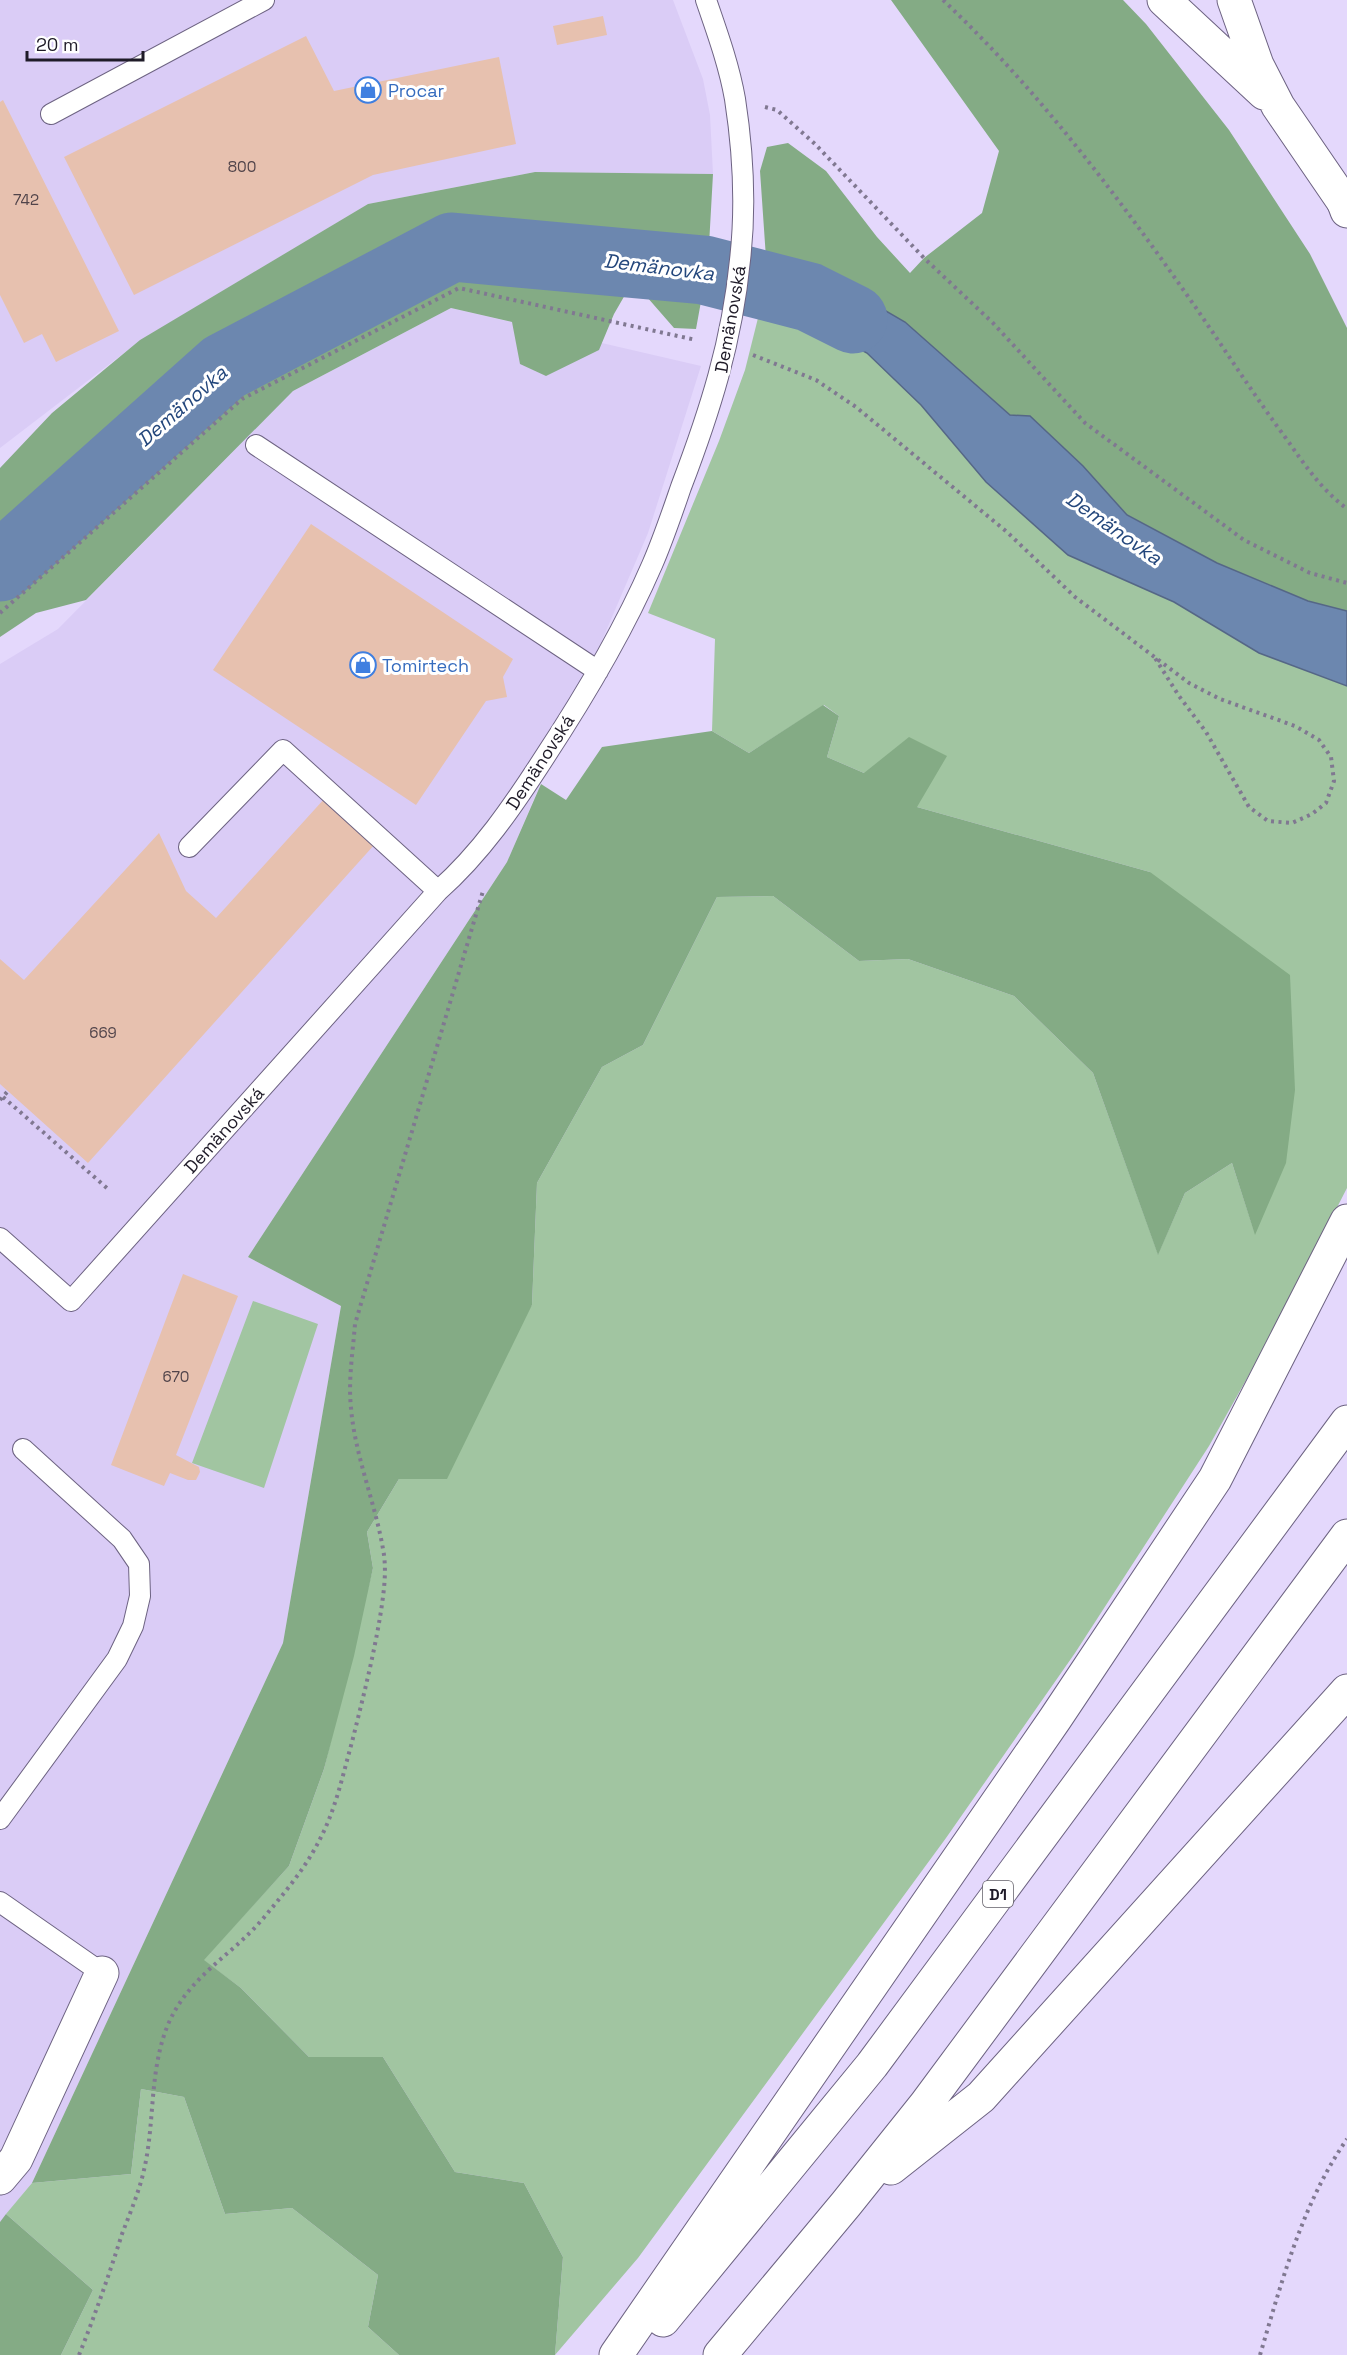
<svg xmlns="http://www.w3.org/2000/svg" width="1347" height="2355" font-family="'Space Grotesk',sans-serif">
<rect width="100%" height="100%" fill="#e4d8fc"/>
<path fill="#daccf6" d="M0 0H673L703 79 710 115 713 174 535 172 368 204 141 340 0 448Z
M451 308 701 366 648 533 507 862 248 1257 341 1306 283 1643 32 2183 0 2222V664L58 629 293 391Z"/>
<path fill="#a1c5a1" d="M760 310 801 318 867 353 921 405 986 482 1068 555 1174 602 1259 653 1347 686V1188L1273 1332 1209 1446 1075 1653 946 1838 638 2258 555 2355 563 2257 524 2183 455 2172 383 2057H309L241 1988 203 1960 289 1866 324 1769 373 1568 367 1532 399 1479 532 1305 537 1183 602 1067 643 1045 717 897 773 896 859 961 908 959 1014 996 1093 1073 1158 1254 1185 1193 1232 1163 1255 1234 1150 872 917 807 864 773 827 757 839 716 824 705 749 753 712 731 715 639 648 613 719 441 745 370Z
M253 1301 318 1324 264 1488 192 1463Z
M141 2089 184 2097 225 2214 292 2208 378 2275 368 2327 399 2355H61L93 2290 6 2214 32 2183 131 2174Z"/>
<path fill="#84ab85" d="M891 0H1123L1146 24 1229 130 1310 254 1347 328V611L1308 601 1217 563 1127 515 1083 466 1030 416 1010 415 905 322 831 279 766 258 760 171 767 147 788 143 826 171 877 237 910 273 924 258 982 213 999 151Z
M535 172 713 174 708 263 696 329 674 328 633 281 614 314 599 350 546 376 520 364 512 322 451 308 293 391 86 600 36 613 0 637V468L52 413 140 340 368 204Z
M823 705 839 716 827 757 864 773 909 737 947 756 917 807 1150 872 1290 975 1295 1090 1286 1163 1255 1235 1232 1163 1185 1193 1158 1255 1093 1073 1014 996 908 959 859 961 773 896 717 897 643 1045 602 1067 537 1183 532 1305 447 1479H399L367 1532 373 1568 354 1656 324 1769 289 1866 204 1960 241 1988 309 2057H383L455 2172 524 2183 563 2257 555 2355H399L368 2327 378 2275 292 2208 225 2214 184 2097 141 2089 131 2174 32 2183 283 1643 341 1306 248 1257 507 862 541 784 566 800 602 747 712 731 749 753Z
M6 2214 93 2290 61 2355H0V2222Z"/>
<path fill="#6c87af" stroke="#556786" stroke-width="1.5" d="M766 258 831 279 905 322 1010 415 1030 416 1083 466 1127 515 1217 563 1308 601 1347 611V686L1259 653 1174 602 1068 555 986 482 921 405 867 353 801 318 760 310Z"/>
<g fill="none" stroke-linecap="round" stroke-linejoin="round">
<path stroke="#6c87af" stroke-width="69" d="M0 567 224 367 452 247 704 270 809 297 853 319"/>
</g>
<path fill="#e7c1af" d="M603 16 607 35 557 45 553 26Z
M306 36 334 91 499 57 516 144 373 175 134 295 64 157Z
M3 100 119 331 56 362 42 334 24 343 0 295V102Z
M311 524 513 659 503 677 507 697 486 701 416 805 213 670Z
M325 798 375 844 88 1163 0 1084V959L24 980 159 833 186 891 216 918Z
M183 1274 238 1296 176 1455 199 1467 200 1472 196 1480H188L170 1473 164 1486 111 1465Z"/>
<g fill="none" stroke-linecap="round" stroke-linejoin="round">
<g stroke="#6d6382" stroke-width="22">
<path id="service" d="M51 114 264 0
M256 445 598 671
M189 847 283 750 438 891
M0 1238 71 1301 438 891C481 853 513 806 544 758 584 697 623 632 652 565 663 540 672 513 681 487 710 411 732 342 740 260 746 208 743 151 735 99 729 65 717 32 706 0
M0 1819 117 1659 133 1626 140 1596 139 1564 122 1539 23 1449
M0 1902 102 1973"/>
</g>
<g stroke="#6d6382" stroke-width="35">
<path id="minor" d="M0 2178 16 2159 102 1973"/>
</g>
<g stroke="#6d6382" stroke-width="35">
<path id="secondary" d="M1164 0 1264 93
M1234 0 1257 65 1278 106 1347 207"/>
</g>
<g stroke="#6d6382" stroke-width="35">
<path id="motorway" d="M1344 203 1347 211
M891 2168 981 2097 1347 1691
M663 2320 872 2065 1347 1422
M616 2355 1055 1719 1215 1479 1347 1221
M720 2355 846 2204 926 2104 1347 1536"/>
</g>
<path stroke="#807891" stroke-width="4" stroke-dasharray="3 4.5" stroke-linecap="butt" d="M943 0C1036 88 1113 190 1187 295 1220 342 1251 391 1285 437 1305 465 1319 487 1347 509
M765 107 777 110 815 144 924 258 993 323 1085 423 1244 540 1310 573 1347 583
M753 355 816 380 856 407 1007 532 1075 597 1189 683 1220 699 1295 726 1319 740 1331 757 1334 781 1326 803 1312 814 1292 823 1268 821 1249 807 1206 732 1179 696 1155 658
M0 613 242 399 459 288 696 340
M3 1097 108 1189
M0 1100 8 1091
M79 2355C95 2315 109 2275 122 2234 130 2213 139 2192 144 2170 155 2123 149 2073 167 2027 188 1975 233 1956 266 1915 286 1891 307 1866 321 1837 336 1808 343 1774 352 1742 363 1698 374 1655 381 1611 384 1591 387 1569 383 1549 375 1502 355 1456 351 1408 348 1380 353 1351 355 1324L483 891
M1260 2355C1282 2281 1302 2204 1347 2139"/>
<use href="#service" stroke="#fff" stroke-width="20"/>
<use href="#minor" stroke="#fff" stroke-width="33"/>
<use href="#secondary" stroke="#fff" stroke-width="33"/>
<use href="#motorway" stroke="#fff" stroke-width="33"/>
</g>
<defs>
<g id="shop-ring" transform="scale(1.35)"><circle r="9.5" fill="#fff" stroke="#3f7fe0" stroke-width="1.5"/><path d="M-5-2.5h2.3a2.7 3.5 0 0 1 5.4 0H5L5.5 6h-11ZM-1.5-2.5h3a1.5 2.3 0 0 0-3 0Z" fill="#3f7fe0"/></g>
</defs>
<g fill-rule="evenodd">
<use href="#shop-ring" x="368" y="90"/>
<use href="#shop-ring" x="363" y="665"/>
</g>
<g text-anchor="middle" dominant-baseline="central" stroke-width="6" stroke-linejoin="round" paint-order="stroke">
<g font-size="15" fill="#51444a">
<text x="242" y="166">800</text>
<text x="26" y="199">742</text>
<text x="103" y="1032">669</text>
<text x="176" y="1376">670</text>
</g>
<rect fill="#fff" stroke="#625f68" stroke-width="1.5" x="983" y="1881" width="30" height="26" rx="4.5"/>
<g font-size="16" font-weight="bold" fill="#1f1b28">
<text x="998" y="1894">D1</text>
</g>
<g font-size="18" fill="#366cbe" stroke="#fff" text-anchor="start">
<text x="388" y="90">Procar</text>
<text x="382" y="665">Tomirtech</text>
</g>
<g font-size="18" fill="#1f1b28" stroke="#fff">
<text transform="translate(730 319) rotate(-80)">Demänovská</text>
<text transform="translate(540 762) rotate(-57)">Demänovská</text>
<text transform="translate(224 1130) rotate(-48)">Demänovská</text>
</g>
<g font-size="20" font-style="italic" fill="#24477c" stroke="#fff">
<text transform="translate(659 267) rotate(7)">Demänovka</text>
<text transform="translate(182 406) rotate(-41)">Demänovka</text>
<text transform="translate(1114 528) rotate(35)">Demänovka</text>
</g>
</g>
<path d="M27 51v9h116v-9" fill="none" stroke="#1f1b28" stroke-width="3"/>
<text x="36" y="51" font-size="18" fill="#1f1b28" stroke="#ffffff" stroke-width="4.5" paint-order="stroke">20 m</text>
</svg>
